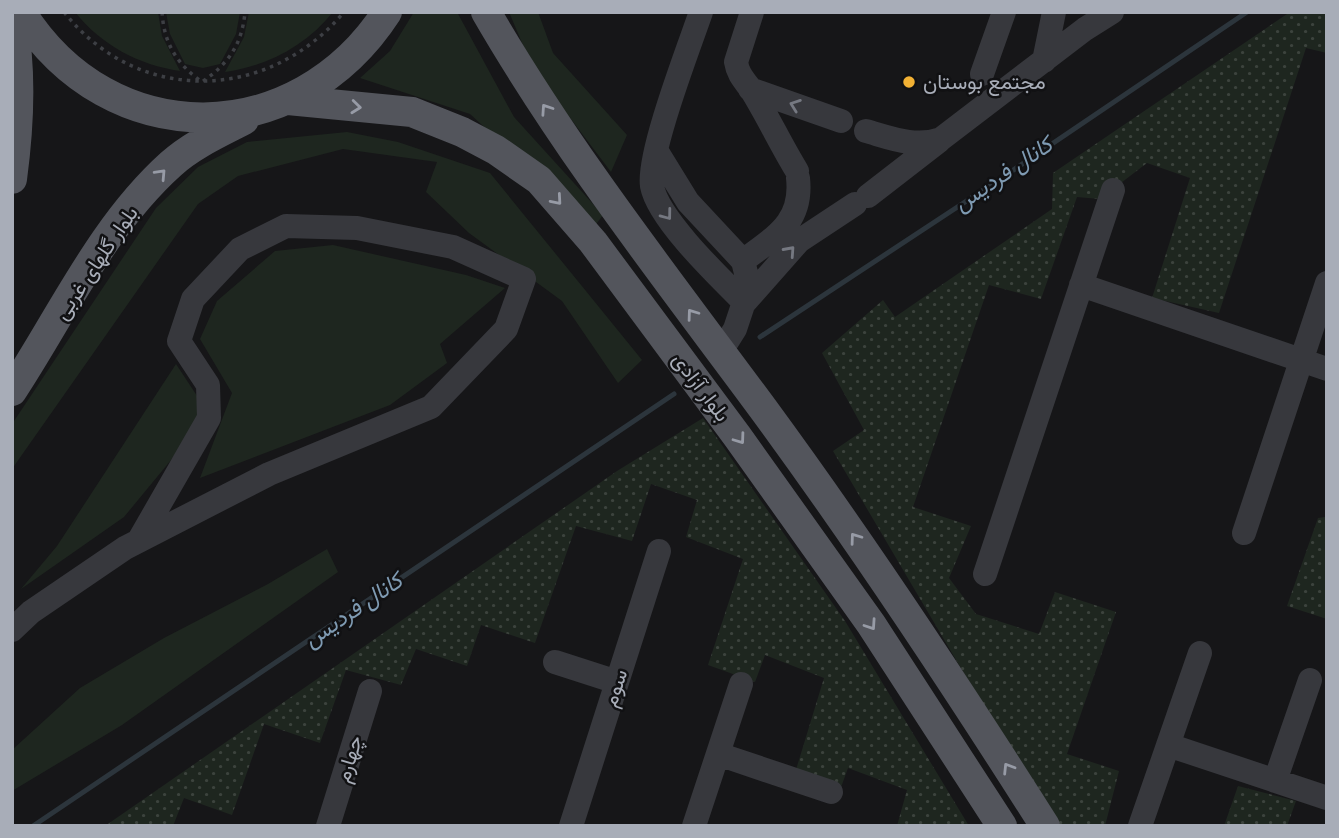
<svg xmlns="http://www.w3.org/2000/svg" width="1339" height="838" font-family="Roboto,Vazirmatn,sans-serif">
<defs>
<pattern id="park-dots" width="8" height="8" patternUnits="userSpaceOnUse" patternTransform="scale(1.75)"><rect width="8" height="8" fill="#1e261f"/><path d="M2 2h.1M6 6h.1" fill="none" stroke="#3c433d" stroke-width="1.8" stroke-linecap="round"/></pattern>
</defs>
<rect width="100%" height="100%" fill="#161618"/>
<path fill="#1e261f" d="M75 12H158L162 36 180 71C139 65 101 45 75 12Z
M166 12H240L236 34 220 64 203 68 185 64 170 34Z
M249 12H333C306 46 267 66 225 72L244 37Z
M414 12H457L514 117 603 215 594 227 470 114 360 78 390 51Z
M509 12H538L553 53 627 135 611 172 533 69Z
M347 132 398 142 490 173 642 360 618 383 562 301 469 233 426 192 437 162 343 149 238 176 198 204 12 469V424L156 208 198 167 247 142Z
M333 245 466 275 505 288 440 344 447 363 390 405 200 478 232 393 200 339 217 301 275 251Z
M176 364 209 414 124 517 21 589 57 546Z
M327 549 338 572 122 725 12 791V750L80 688 164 638 268 584Z"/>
<path fill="url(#park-dots)" d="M1290 12H1327V53L1306 48 1219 313 1152 298 1190 178 1147 163 1100 199 1077 197 1041 299 989 285 913 507 971 526 949 578 976 614 1039 634 1055 592 1116 612 1067 754 1119 771 1105 826H1059L962 670 833 451 864 430 822 353 883 300 895 317 1052 209 1053 173Z
M703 418 845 621 969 826H897L907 790 848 768 840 790 795 773 824 678 765 655 755 682 708 665 743 559 686 537 697 500 651 484 632 541 576 526 535 643 481 625 467 666 416 649 401 685 346 670 320 743 264 724 232 815 184 798 173 826H105L617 471Z
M1325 517 1327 520V619L1287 606 1318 518Z
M1238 786 1296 801 1287 826H1224Z"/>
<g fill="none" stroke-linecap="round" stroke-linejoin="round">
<path stroke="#2c353c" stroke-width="5" d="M760 337 1006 175 1247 12
M33 826 674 394"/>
<path stroke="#3d3f44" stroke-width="3.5" stroke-dasharray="3.5 5" stroke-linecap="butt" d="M64 12C138 106 269 102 344 12
M162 12C164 44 177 64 202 82 228 64 242 45 245 12"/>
<path stroke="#37383d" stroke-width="24" d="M701 12C689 47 647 155 652 186 658 219 720 278 744 302
M752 12 736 62C738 75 745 81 752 91 768 117 781 145 797 171
M1044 61 1054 12
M982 74 1004 12
M750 89 841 121
M866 131C891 138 915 148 941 139L1085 29 1112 12
M656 150 688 202 743 261 748 281 744 302 735 329 720 353
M868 196 939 141
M743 261C774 237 803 223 798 178
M1081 285 1327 369
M745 302 799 241 855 204
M1244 533 1327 283
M985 574 1113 190
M12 630 31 612 125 548 269 474 431 407 506 329 524 279 453 247 357 228 286 226 240 249 193 299 179 341 208 385 209 418 139 540
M555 662 617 682
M1168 745 1327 798
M718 754 831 792
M1275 781 1310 680
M328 826 370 691
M571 826 659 551
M694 826 741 684
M1140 826 1200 653"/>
<path stroke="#53555c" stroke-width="30" d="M21 12C110 154 297 151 387 12
M486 12C567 152 668 280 764 410 863 545 955 684 1045 826
M12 20C22 71 19 127 12 179
M288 100 412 112 462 132 496 150 539 180 593 242 737 436 871 624 1002 826
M12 391C62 315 102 226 171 164 192 145 219 133 244 120"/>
</g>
<defs><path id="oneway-chevron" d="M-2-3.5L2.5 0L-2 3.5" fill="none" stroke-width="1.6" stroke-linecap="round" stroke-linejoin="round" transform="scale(1.75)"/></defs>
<g stroke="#757881">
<use href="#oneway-chevron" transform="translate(795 105) rotate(-160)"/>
<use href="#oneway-chevron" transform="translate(667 215) rotate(53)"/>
<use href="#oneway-chevron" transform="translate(790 251) rotate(-48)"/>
</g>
<g stroke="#979ba6">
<use href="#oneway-chevron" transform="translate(356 107) rotate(6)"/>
<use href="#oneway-chevron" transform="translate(546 109) rotate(-124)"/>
<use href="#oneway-chevron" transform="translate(161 174) rotate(-47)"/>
<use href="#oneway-chevron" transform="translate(557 200) rotate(49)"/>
<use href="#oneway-chevron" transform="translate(692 314) rotate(-126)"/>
<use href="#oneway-chevron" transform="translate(740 439) rotate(54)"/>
<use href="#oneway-chevron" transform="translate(855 538) rotate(-126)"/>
<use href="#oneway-chevron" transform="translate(871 625) rotate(56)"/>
<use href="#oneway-chevron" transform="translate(1008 768) rotate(-122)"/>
</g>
<circle fill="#f2b134" stroke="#111113" stroke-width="2.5" cx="909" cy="82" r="7"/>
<g text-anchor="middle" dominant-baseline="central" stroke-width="5" stroke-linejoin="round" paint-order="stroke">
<g font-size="21" fill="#a8adb8" stroke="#111113" text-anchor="start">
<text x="923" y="82">مجتمع بوستان</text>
</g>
<g font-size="21" fill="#a8adb8" stroke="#111113">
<text transform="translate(96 263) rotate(-56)">بلوار گلهای غربی</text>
<text transform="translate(701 387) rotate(53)">بلوار آزادی</text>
<text transform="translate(615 688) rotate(-72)">سوم</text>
<text transform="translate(349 759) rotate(-73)">چهارم</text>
</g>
<g font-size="23" font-style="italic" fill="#7f9bb3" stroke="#111113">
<text transform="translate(1003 174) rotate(-34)">کانال فردیس</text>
<text transform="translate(353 610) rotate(-34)">کانال فردیس</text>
</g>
</g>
<rect width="1339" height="838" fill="none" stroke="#a8adb8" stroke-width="28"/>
</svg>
